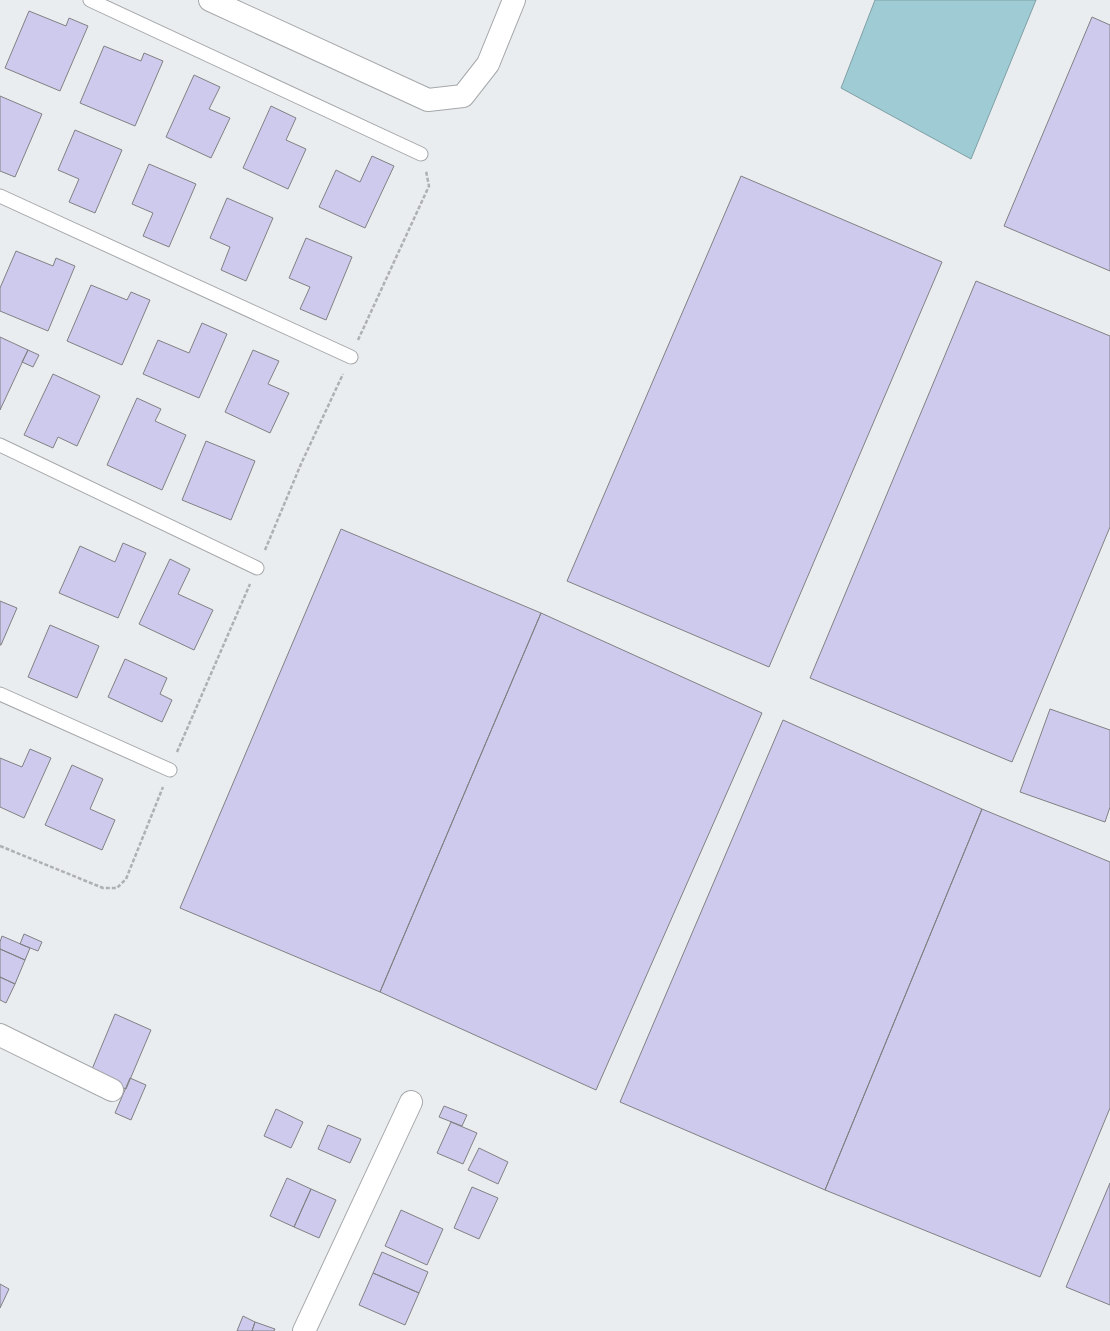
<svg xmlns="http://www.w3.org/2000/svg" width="1110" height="1331" font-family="Karla,sans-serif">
<rect width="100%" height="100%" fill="#eaedef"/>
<path fill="#9fccd4" stroke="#7f9fa5" d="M875 0H1036L971 159 841 88Z"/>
<path fill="#cdcaed" stroke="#818184" d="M29 11 66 26 69 18 88 26 60 91 5 68Z
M1092 17 1110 25V271L1004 226Z
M104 46 141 61 144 53 163 61 135 126 80 103Z
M194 75 220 87 209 109 230 118 211 158 166 137Z
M0 96 42 114 15 177 0 171Z
M271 106 296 118 286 140 306 149 288 189 243 168Z
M75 130 122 150 95 213 69 202 79 179 58 170Z
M372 156 394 166 365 228 319 207 336 170 360 182Z
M149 164 196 184 169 247 143 236 153 213 132 204Z
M741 176 942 262 769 667 567 581Z
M227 198 273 218 246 281 221 270 230 247 210 238Z
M306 238 352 257 326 320 300 309 310 287 289 278Z
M16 251 53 266 56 258 75 266 48 331 0 311V288Z
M976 281 1110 336V527L1012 762 810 678Z
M91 285 127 300 131 292 150 300 122 365 67 341Z
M202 323 227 334 199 398 143 374 158 340 189 353Z
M0 337 28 350 0 410Z
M28 350 39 355 33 367 22 362Z
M253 350 279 361 268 384 289 393 270 433 225 412Z
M53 374 100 396 77 446 58 437 53 448 24 435Z
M137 398 161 409 155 421 186 435 162 490 107 465Z
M206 441 255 461 231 520 182 500Z
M341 529 541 613 380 992 180 908Z
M123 543 146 553 118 618 59 593 80 546 115 562Z
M170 559 190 569 178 594 213 610 194 650 139 624Z
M0 601 17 608 1 645H0Z
M541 613 762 713 596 1090 380 992Z
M50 625 99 646 77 698 28 677Z
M125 659 167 678 160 694 172 700 162 722 108 697Z
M1050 709 1110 730V807L1105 822 1020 792Z
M783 720 982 809 825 1190 620 1102Z
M30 749 51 758 24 818 0 807V758L22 767Z
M72 765 103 779 90 809 115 820 102 850 45 825Z
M982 809 1110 862V1108L1040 1277 825 1190Z
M24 934 42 942 38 951 20 944Z
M2 936 30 948 25 960 0 949V942Z
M0 949 25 960 15 984 0 977Z
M0 977 15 984 6 1003 0 1000Z
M115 1014 151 1030 126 1089 90 1074Z
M130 1078 146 1085 131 1120 115 1113Z
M444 1106 467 1115 462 1126 439 1117Z
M276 1109 303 1122 291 1148 264 1136Z
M451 1122 477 1133 463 1164 437 1153Z
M328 1125 361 1139 350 1163 318 1149Z
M479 1148 508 1162 498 1184 468 1170Z
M287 1178 311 1189 294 1227 270 1216Z
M1110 1183V1305L1066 1287Z
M472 1187 498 1198 479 1239 454 1228Z
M311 1189 336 1200 319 1238 294 1227Z
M401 1210 443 1229 427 1265 385 1246Z
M382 1252 428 1272 419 1293 373 1273Z
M373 1273 419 1293 405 1325 359 1305Z
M0 1284 9 1289 0 1308Z
M243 1316 255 1322 252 1331H237Z
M255 1322 275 1329 274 1331H252Z"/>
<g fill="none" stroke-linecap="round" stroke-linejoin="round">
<g stroke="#a5a8aa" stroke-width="15">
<path id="lane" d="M90 0 421 154
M0 196 351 357
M0 445 257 568
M0 694 170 770"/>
</g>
<g stroke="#a5a8aa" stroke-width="24">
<path id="street" d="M210 0 428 100 463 96 488 64 514 0
M0 1035 112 1090
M304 1331 411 1102"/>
</g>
<path stroke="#aeb0b2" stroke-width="2.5" stroke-dasharray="4 2" stroke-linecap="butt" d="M358 340 429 186 426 171
M265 550 301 464 343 374
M177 752 250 584
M0 846 103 888H117L126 879 163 787"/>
<use href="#lane" stroke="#fff" stroke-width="13"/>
<use href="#street" stroke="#fff" stroke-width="22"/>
</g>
</svg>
